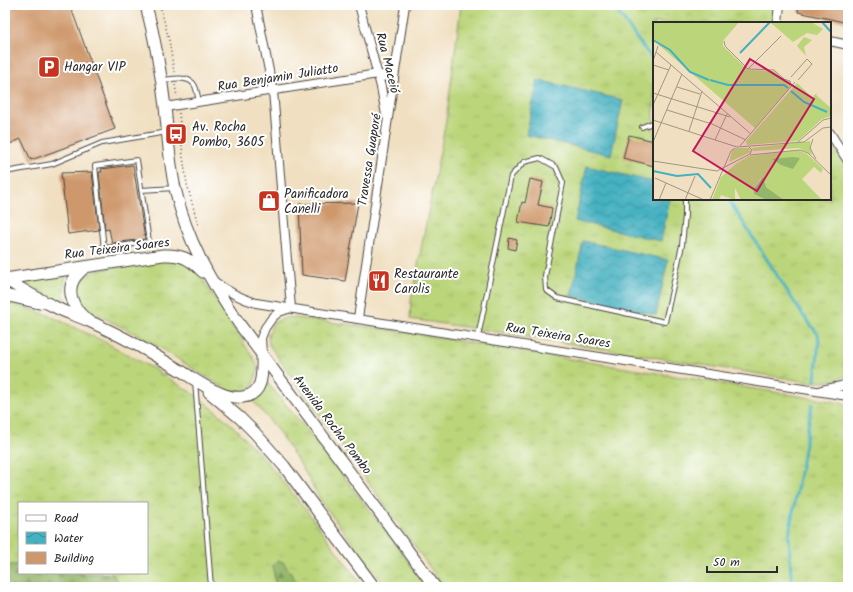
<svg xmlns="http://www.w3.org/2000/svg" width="853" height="592" font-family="Kalam,sans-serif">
<defs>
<pattern id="grass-tufts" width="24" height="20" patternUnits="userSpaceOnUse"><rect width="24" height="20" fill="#bbd57a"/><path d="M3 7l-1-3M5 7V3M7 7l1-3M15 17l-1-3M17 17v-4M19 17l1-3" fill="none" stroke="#a1b76a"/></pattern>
<pattern id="forest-firs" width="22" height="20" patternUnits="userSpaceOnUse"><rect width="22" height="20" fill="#94b66a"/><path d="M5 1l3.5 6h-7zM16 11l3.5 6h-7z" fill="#799457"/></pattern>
<pattern id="water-waves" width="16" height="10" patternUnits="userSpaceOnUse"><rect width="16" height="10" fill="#44b1c1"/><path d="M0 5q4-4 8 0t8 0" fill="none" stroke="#39909d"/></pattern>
</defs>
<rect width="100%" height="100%" fill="#fff"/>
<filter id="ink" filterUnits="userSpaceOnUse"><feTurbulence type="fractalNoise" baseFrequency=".025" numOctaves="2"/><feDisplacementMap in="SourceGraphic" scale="8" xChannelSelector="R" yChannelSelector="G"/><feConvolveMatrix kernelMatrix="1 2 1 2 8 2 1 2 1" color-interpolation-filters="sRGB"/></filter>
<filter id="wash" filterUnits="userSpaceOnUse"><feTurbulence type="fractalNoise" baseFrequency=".012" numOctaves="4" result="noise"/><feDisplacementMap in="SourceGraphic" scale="16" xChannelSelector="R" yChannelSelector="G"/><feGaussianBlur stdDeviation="0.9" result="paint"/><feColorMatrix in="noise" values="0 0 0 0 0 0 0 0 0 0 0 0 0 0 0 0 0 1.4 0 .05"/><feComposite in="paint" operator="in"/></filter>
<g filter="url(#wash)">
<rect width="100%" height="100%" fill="#f0dfc0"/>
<path fill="url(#grass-tufts)" stroke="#738052" d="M461 5H775L773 12V23H654V199H830V142L848 169V375C835 381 823 382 809 382L491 331 410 319 411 301 446 121Z
M164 258 186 261 201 277 256 362 258 371 253 385 250 389 241 392H232L223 388 150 341 84 308C70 292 78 278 95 271Z
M67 273C63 286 63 292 67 305L45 294 25 283 24 280Z
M5 302 10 303 46 314 103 341 154 369 200 398 233 426 265 460 310 515 363 587H300L283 562 273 566 276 587H113L117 580 111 573H147V503H19V565H5Z
M288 317 385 329 848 404V587H444L269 345 268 335 273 323Z
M266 381 315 440 375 517 427 587H386L323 504 302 467 278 431 262 411 250 398Z"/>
<path fill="url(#forest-firs)" stroke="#60704a" d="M277 560 283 562 300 587H276L273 566Z
M5 565H19V573H111L117 580 113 587H5Z"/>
<path fill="url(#water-waves)" stroke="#386e76" d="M538 80 623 100 611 155 526 135Z
M587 166 654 182V199H670L661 241 575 221Z
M583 241 668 260 656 315 571 296Z"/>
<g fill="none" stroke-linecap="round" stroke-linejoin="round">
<path stroke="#44b1c1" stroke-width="3" d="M613 5 637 39 654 61
M728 199 802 314 818 334 819 342 815 380
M793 587 791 576 789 535 812 404"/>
</g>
<g id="blocks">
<path fill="#cf986c" d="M5 5H70L115 129 31 160 21 139 5 146Z
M799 5H848V23L798 12Z
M629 135 654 141V166L623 158Z
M133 165 145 239 112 243 109 229 105 230 99 172H102L101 169Z
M92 172 99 230 68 234 61 173Z
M530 179 543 182 538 205 552 208 549 227 518 222 522 202 525 203Z
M358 203 345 281 302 275 299 204Z
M509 238 517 240 515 250 508 248Z"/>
</g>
</g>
<g filter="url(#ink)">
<use href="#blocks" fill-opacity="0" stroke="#494641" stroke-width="1"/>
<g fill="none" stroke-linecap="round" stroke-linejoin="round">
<g stroke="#494641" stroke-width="6">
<path id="lane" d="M163 80C173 79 190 75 195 86 197 91 198 97 199 102
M642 127 652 123H654
M137 160 149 242 104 248 95 166Z
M5 172 52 164 102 143 167 132
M141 190 175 188
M478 337 511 176 524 162 540 158 556 167 563 183 545 276 546 290 557 298 665 322 682 245 685 215V199
M195 381 211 587"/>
</g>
<g stroke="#494641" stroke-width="10">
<path id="street" d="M256 5 273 91 291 308
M359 5 381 87 386 115
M778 23 780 5
M830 41 848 45
M165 107 378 74 394 80
M830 133 848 161
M215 282C228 292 240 298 256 303L848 396
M358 318 405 5
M262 354 261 338 265 328 272 318 279 312 291 308
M822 390 841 386 848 383"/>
</g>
<g stroke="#494641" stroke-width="13">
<path id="secondary" d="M146 5C155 39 161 72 165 107 168 134 169 162 175 188 186 239 211 283 240 325L435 587
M5 279C21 289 38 299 55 307 66 313 78 316 89 321 104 328 119 335 133 343 150 352 166 362 183 372 195 380 206 388 220 393 227 396 236 398 243 397 265 394 262 370 262 354
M5 279 163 255C182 254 190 259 203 272
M5 295 39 303
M85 318C74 309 66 292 74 279 77 274 81 271 85 267
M209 392 240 418 255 433 284 466 374 587"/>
</g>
<path stroke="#494641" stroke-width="1.5" stroke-dasharray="1 3" stroke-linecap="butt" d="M160 5 169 40 174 72
M175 85 177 97
M179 113 183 157 187 184 198 225"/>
<use href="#lane" stroke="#fff" stroke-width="4"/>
<use href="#street" stroke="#fff" stroke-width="8"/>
<use href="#secondary" stroke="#fff" stroke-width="11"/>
</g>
</g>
<defs>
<g id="parking-square" transform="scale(1.15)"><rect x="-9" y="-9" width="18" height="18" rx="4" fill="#c8321e" stroke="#fff"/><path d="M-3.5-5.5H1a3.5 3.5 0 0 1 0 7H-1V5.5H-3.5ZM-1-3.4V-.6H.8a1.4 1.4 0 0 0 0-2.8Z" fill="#fff"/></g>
<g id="bus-square" transform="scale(1.15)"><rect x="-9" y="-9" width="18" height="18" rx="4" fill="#c8321e" stroke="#fff"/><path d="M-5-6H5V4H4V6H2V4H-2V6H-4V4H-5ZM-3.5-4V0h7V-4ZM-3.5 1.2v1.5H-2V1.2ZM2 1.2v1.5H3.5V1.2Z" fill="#fff"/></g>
<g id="shop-square" transform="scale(1.15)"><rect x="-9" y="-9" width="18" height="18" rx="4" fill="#c8321e" stroke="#fff"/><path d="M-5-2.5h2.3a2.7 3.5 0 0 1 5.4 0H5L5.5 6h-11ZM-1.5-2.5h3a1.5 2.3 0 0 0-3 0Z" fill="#fff"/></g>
<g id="restaurant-square" transform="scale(1.15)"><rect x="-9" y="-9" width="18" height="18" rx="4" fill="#c8321e" stroke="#fff"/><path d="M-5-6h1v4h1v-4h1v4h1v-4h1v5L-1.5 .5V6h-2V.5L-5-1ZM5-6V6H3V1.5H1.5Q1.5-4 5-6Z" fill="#fff"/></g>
</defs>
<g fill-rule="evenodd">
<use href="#parking-square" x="49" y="67"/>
<use href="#bus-square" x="176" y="134"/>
<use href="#shop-square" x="269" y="201"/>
<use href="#restaurant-square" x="379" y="281"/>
</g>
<g text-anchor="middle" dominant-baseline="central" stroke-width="4" stroke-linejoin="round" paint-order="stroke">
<g font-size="13" fill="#2b2b2b" stroke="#fff">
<text transform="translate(387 63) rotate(76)">Rua Maceió</text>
<text transform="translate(278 78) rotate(-9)">Rua Benjamin Juliatto</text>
<text transform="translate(370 160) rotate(-81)">Travessa Guaporé</text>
<text transform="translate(117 249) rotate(-7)">Rua Teixeira Soares</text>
<text transform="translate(558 336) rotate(9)">Rua Teixeira Soares</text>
<text transform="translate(332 425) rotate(53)">Avenida Rocha Pombo</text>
</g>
<g font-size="13" fill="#2b2b2b" stroke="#fff" text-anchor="start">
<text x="64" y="67">Hangar VIP</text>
<text x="192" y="127">Av. Rocha<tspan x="192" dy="15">Pombo, 3605</tspan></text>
<text x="284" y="194">Panificadora<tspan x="284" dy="15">Canelli</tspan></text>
<text x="394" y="274">Restaurante<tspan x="394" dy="15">Carolis</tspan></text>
</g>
</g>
<g transform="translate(653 22)">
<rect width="178" height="178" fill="#f0dfc0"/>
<path d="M0 0H86L70 19V24L95 48 122 49 130 58 137 59V66L102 106 0 18ZM118 1H160L170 7 164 13 154 11 140 20ZM151 15 159 18 151 25 153 34 144 24ZM144 61 160 76 161 73 165 71 163 73 178 86V94L169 97 145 119 94 123 93 119 101 110ZM157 119 159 133 146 126 100 129 99 126ZM83 126H96L98 130 76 140 79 129ZM145 128 154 132 170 147 168 151 161 145 149 157 169 178H131L113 165 108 156 101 167V172L113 178H88L82 166V178L68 173 66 178H59L68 155 84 141 96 134Z" fill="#bbd57a"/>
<path d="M140 135 147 136 140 147 128 143 119 137ZM110 155 113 165 131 178H113L101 172V167Z" fill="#94b66a"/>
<path fill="none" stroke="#44b1c1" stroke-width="2" d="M169 0 178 10M0 18 17 28 37 50 56 58M87 31 117 0M57 58 75 63H131L135 66M138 69 151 80 174 90M0 149 24 154 45 152 58 166"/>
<path fill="none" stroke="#a19784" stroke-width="1" d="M71 19 72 24 95 47 121 48 131 57 137 59 138 63M3 30 98 112M0 39 5 24M0 43 16 48M95 47 128 14M138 55 154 37 159 42 145 58M24 65 47 72M0 71 77 95M0 83 18 43M14 88 59 102 93 118M0 98 84 125 151 120 170 106 178 105M36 109 49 69M160 117 157 126 163 137M62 118 74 92M0 120 29 52M145 120 170 98 178 96M87 124 142 60M97 133 147 128 155 131 178 153M0 139 64 149 97 132 99 128 96 125M2 156 51 178M6 178 13 161M32 178 42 154M57 178 78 129 82 126"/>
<path fill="#c2185b" fill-opacity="0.15" stroke="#c2185b" stroke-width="2" d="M97 37 161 77 104 169 40 129Z"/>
<rect width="178" height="178" fill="none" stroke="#2b2b2b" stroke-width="2"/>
</g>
<rect width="853" height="592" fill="none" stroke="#fff" stroke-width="20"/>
<rect x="18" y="502" width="130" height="72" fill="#ffffff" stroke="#aaaaaa"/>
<rect x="26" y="515" width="20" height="6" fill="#ffffff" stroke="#aaaaaa"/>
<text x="54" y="522" font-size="12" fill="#2b2b2b">Road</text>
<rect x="26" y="532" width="20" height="12" fill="url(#water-waves)" stroke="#aaaaaa"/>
<text x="54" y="542" font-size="12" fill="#2b2b2b">Water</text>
<rect x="26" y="552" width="20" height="12" fill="#cf986c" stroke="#aaaaaa"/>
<text x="54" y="562" font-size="12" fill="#2b2b2b">Building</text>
<path d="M707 566v6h70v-6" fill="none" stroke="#2b2b2b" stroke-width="2"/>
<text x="713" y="566" font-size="12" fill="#2b2b2b" stroke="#ffffff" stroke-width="3" paint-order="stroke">50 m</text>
</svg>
